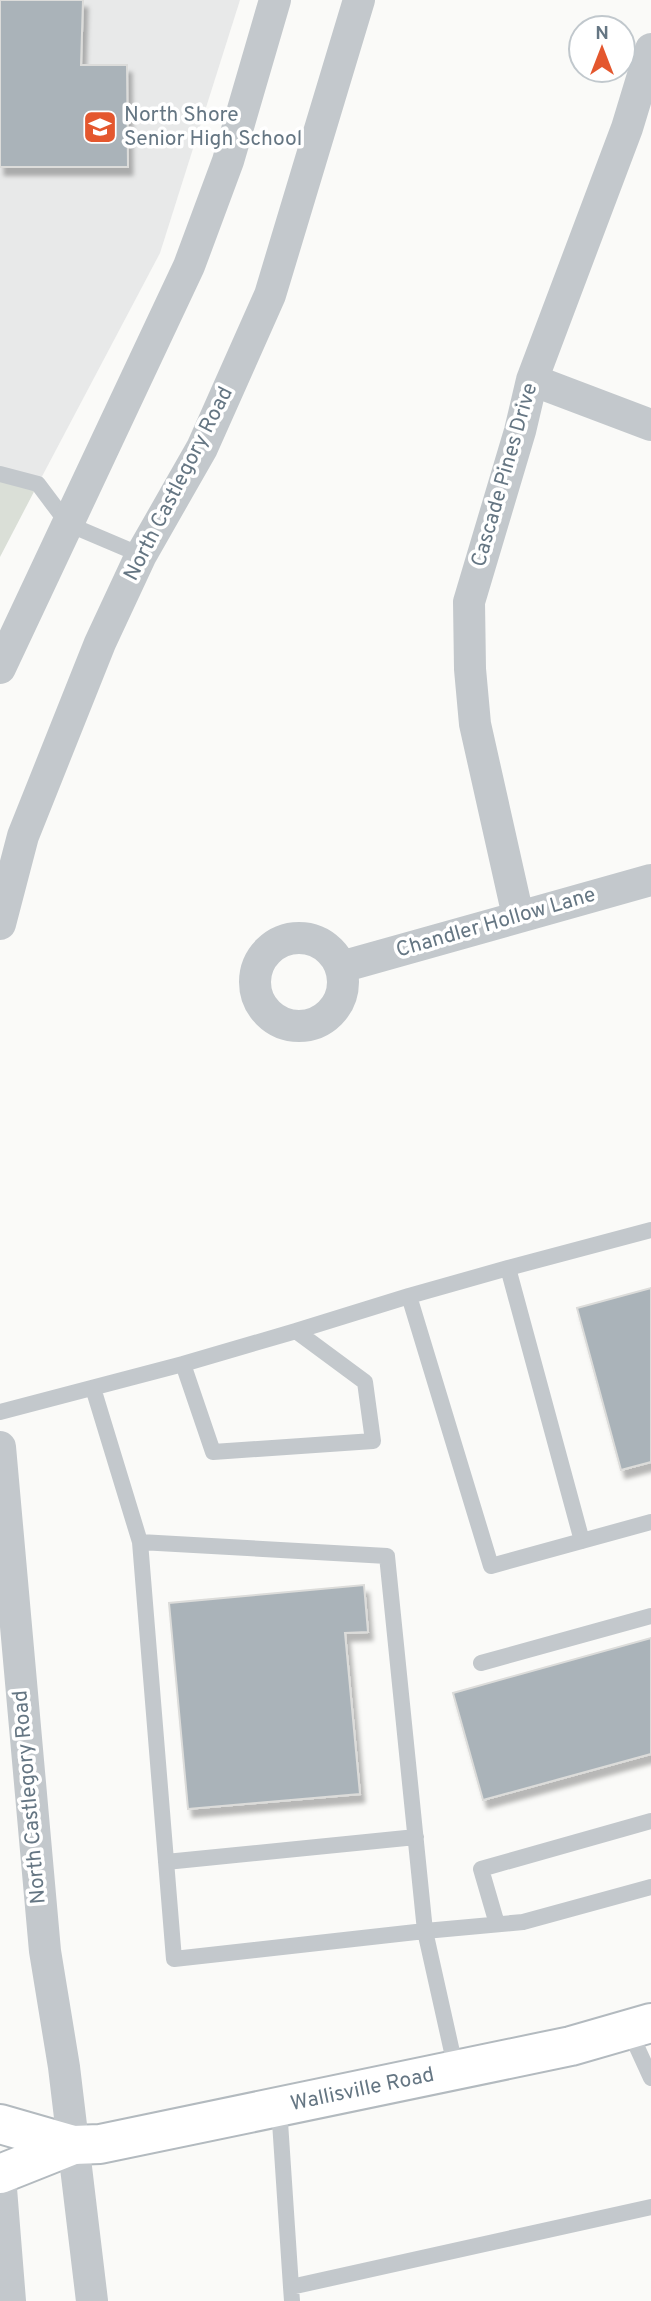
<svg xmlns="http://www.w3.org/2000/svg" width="651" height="2301" font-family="Overpass,sans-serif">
<defs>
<filter id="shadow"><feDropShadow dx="4.5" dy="8" stdDeviation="2" flood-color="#0004"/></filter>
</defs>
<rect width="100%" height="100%" fill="#fafaf8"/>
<path fill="#e8e9e9" d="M0 0H240L160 253 38 484 0 474Z"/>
<path fill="#dadfd7" d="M0 474 38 484 0 557Z"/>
<path fill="#aab3b9" stroke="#dcdcda" stroke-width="2" filter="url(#shadow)" d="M0 0H83L81 65H127L128 167H0Z
M651 1288V1462L621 1470 577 1308Z
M364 1585 368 1632 345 1633 360 1794 188 1809 169 1603Z
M651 1638V1754L483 1800 453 1693Z"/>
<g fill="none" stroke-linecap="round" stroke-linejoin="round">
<g stroke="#b3babf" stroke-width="42">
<g id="secondary">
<path id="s1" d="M0 2124 73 2145 100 2144 571 2046 651 2023"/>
<path d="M0 2174 73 2145"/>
</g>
</g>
<path stroke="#c3c8cc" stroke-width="16" d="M0 474 38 484 68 524 141 555
M409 1296 508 1268
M183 1364 296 1331
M93 1388 140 1542 174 1959 425 1931 456 2070
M0 1412 183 1364 213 1452 373 1441 365 1382 296 1331 409 1296 491 1566 651 1522
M582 1541 508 1268 651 1230
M140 1542 387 1556 425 1931 523 1922 651 1887
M481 1663 651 1616
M166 1862 416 1837
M497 1924 481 1869 651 1821
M629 2030 651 2078
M279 2107 291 2287
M292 2301 291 2287 651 2207"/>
<path stroke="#c3c8cc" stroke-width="32" d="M532 380 651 425
M0 668 189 266 228 161 275 0
M518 916 475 724 470 669 469 602 520 431 532 380 627 128 651 49
M0 924 23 836 100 643 141 555 202 448 270 295 359 0
M255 982a44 44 0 1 1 88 0a44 44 0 1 1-88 0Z
M341 967 651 880
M0 1447 45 1951 64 2067 92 2301
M0 2176 10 2301"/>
<use href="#secondary" stroke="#fff" stroke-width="38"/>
</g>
<defs>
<g id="school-square" transform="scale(1.75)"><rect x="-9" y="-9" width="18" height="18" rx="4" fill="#e4572e" stroke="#fff"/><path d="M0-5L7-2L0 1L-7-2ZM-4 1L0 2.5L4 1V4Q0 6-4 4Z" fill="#fff"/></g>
</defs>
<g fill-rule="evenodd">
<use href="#school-square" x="100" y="127"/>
</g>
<g text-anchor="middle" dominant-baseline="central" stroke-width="7" stroke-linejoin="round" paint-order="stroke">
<g font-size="21" fill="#657683" stroke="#fff" text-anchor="start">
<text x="124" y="115">North Shore<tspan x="124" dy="24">Senior High School</tspan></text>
</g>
<g font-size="21" fill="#657683" stroke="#fff">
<text transform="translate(505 475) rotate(-74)">Cascade Pines Drive</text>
<text transform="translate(179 484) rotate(-63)">North Castlegory Road</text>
<text transform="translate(496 923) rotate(-16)">Chandler Hollow Lane</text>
<text transform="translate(30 1797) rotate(-95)">North Castlegory Road</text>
<text stroke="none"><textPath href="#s1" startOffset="371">Wallisville Road</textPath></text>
</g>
</g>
<g transform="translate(602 49)"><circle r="33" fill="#ffffff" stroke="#c1c8cd" stroke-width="2"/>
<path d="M0-5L12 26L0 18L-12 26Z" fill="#e4572e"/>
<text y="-10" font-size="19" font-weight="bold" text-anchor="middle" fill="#657683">N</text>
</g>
</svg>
